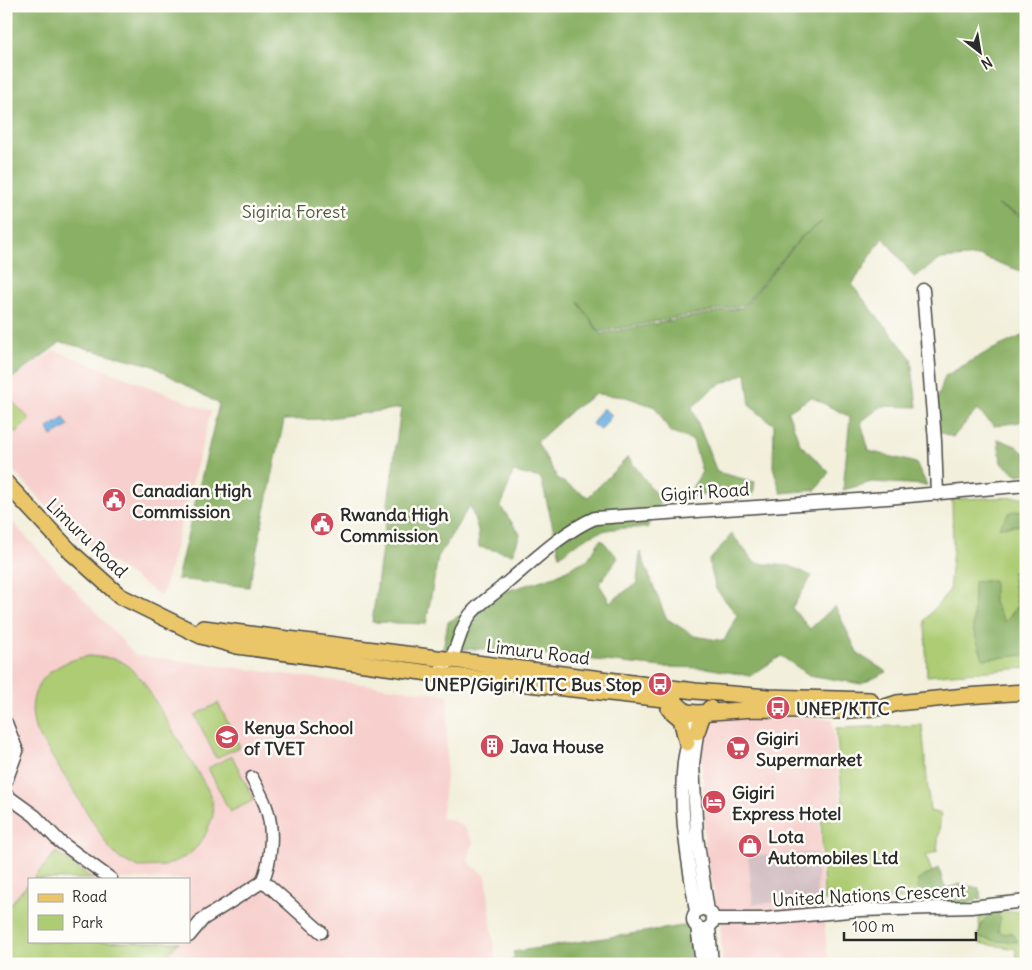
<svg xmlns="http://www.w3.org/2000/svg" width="1032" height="970" font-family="Delius,sans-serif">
<rect width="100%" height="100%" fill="#fdfcf7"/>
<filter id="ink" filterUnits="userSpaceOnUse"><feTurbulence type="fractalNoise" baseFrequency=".02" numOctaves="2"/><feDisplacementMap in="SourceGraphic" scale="10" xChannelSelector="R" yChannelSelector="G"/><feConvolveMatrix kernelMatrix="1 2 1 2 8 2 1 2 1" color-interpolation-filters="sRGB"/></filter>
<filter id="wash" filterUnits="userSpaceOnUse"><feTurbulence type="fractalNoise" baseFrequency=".0096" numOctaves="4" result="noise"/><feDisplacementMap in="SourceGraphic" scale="20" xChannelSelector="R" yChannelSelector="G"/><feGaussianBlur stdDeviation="1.12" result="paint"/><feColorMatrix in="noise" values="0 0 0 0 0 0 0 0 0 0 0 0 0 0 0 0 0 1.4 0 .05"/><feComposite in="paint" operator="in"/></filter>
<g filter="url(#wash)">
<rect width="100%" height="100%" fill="#f2efdb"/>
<path fill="#f7d0cd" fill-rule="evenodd" d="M54 350 211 411 162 597 76 537 6 463V384Z
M6 515 135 655 448 695 446 779 441 818 452 820 464 827 473 842 468 860 469 863 486 876 496 964H6ZM29 879H189V941H29Z
M757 715 832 719 841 802 819 812 822 907 829 964H722L721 931 705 846 702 749 697 744 706 719Z"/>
<path fill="#d2bec3" d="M817 853V900L753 904 748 856Z"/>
<path fill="#adcc73" stroke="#6c7c4f" d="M6 395 30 419 16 433 6 423Z
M1026 497V668L927 676 925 620 949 591 953 549 952 499Z
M90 656 116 659 126 664 143 681 207 788 212 800 213 816 205 836 197 847 187 856 165 866 139 867 120 859 110 849 36 731C22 689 49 662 90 656Z
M218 703 240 747 216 758 195 715Z
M922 725 930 811 941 814 937 851 926 856 932 872 936 898 824 901 821 815 843 803 836 728Z
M232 756 254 800 230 812 208 768Z
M56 852 93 879H33Z
M29 883V941L179 942 158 964H6V909Z
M1026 910V964H1017L1016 949 980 943 979 915Z"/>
<path fill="#8ab065" stroke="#5a6e48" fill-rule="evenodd" d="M6 6H1026V217L997 205 1026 219V273L980 256 941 259 914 277 883 237 852 285 911 358 917 407 881 406 861 422 869 451 916 463 927 485 872 482 843 490 850 417 811 397 788 412 800 444 829 472 816 490 781 493 773 467 774 425 750 406 746 373 713 388 692 408 717 472 755 482 753 496 708 493 686 498 702 472 693 440 671 433 655 407 626 397 596 394 573 409 537 442 558 479 588 497 628 457 661 501 647 528C606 527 592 530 560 556L541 478 513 472 501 507 520 534 513 554 479 547 478 530 470 505 438 557 426 624 372 622 401 408 322 419 284 420 249 587 177 579 219 404 151 365 61 342 6 383ZM822 222 802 237 744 307 600 334 578 302 600 332 744 305 801 237Z
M1026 334V415L1020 422 994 426 977 410 953 437 928 428 945 376 987 352Z
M998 439 1016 446 1026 455V474L1018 475 1001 463Z
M1026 510V525L999 527 1010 512Z
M732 534 755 563 790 566 812 576 792 608 810 629 835 606 858 654 887 672 861 684 809 675 781 656 750 676 707 668 662 667 490 649H443L448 622 501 593 555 576 588 559 601 539 618 558 599 584 610 602 637 583 640 552 666 618 694 636 724 641 737 615 716 589 709 561Z
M1012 572 1026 574V655L983 659 973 629 974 582 994 580V603L1005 622 1017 607Z
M939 868 943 883 947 888 960 884 979 888 981 898 967 904 930 902 917 888 918 880Z
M996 909 1000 920 998 931 1005 934 1012 932 1018 942 996 941 977 937 983 921Z
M689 925 692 964H507L515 957 513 952Z"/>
<path fill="#6bafe1" stroke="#4b6d86" d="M603 408 612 415 601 430 592 424Z
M64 418 69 426 52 436 48 428Z"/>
</g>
<g filter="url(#ink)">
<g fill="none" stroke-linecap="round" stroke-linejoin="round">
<g stroke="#494845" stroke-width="15">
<path id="minor" d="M923 290 935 441 937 494
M436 674C461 655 455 636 470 615 478 604 492 596 502 587 530 564 562 532 595 518L887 498 1026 485
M688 712C694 728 686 745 684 762 678 812 689 863 696 912
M6 723 17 751 6 781
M697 734 693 764 697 837 708 911
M252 778C257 788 264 799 267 810 274 832 271 862 262 882
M6 795 35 816 59 841 111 879
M262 882 267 884 321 932
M693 919a10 10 0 1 1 20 0a10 10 0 1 1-20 0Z
M713 919H763L860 910 971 907 1026 901
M697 926 702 964
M709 928 712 964
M189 936 203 919 262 882"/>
</g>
<g stroke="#494845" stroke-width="18">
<path id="major" d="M6 483 72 553 120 596 201 636 237 646 436 674 673 700 686 712 698 713 754 709 840 711 885 707 897 703 965 696 1026 692
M203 628 695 691 768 697 870 700
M669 709 681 719 687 743
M697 732 702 717 710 708"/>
</g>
<use href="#minor" stroke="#fff" stroke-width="12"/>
<use href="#major" stroke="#eac669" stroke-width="15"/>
</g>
</g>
<defs>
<g id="civic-disc" transform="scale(1.25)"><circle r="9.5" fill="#d1495b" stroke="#fdfcf7"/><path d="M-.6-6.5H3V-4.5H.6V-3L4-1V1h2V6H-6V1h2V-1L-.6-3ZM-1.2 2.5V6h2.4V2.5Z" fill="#fff"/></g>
<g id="bus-disc" transform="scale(1.25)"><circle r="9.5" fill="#d1495b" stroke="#fdfcf7"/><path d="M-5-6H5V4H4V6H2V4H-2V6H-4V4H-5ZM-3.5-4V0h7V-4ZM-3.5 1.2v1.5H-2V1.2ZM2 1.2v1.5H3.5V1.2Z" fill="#fff"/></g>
<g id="university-disc" transform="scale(1.25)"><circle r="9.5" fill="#d1495b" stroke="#fdfcf7"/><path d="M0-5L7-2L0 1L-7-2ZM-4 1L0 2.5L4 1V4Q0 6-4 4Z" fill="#fff"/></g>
<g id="building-disc" transform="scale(1.25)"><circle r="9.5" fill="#d1495b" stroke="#fdfcf7"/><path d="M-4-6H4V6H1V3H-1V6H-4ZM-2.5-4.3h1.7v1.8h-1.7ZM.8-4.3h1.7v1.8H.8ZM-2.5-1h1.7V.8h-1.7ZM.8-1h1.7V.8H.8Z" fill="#fff"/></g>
<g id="supermarket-disc" transform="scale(1.25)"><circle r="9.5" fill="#d1495b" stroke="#fdfcf7"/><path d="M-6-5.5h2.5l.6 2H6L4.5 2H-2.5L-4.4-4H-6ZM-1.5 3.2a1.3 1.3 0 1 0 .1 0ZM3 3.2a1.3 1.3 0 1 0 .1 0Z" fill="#fff"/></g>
<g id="hotel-disc" transform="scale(1.25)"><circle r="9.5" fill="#d1495b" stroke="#fdfcf7"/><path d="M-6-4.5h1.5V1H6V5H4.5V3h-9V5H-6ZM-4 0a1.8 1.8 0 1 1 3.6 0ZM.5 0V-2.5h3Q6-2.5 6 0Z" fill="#fff"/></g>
<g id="shop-disc" transform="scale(1.25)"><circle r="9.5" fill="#d1495b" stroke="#fdfcf7"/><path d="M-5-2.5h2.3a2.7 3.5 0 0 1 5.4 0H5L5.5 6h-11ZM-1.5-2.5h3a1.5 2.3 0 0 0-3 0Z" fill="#fff"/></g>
</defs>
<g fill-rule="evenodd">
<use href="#civic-disc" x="114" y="500"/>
<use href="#civic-disc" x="322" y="524"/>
<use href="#bus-disc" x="660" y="684"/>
<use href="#bus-disc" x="778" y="708"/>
<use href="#university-disc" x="227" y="737"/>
<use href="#building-disc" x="492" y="746"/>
<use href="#supermarket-disc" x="738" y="748"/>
<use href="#hotel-disc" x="714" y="802"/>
<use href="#shop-disc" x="750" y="846"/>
</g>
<g text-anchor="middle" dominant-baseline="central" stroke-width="5" stroke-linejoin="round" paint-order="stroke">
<g font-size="18" fill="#525b41" stroke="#fdfcf7">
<text x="294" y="211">Sigiria Forest</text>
</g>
<g font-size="18" font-weight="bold" fill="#2b2b2b" stroke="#fdfcf7" text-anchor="start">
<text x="132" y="490">Canadian High<tspan x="132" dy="21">Commission</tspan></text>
<text x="340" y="514">Rwanda High<tspan x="340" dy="21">Commission</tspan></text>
<text x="642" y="684" text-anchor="end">UNEP/Gigiri/KTTC Bus Stop</text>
<text x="796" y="708">UNEP/KTTC</text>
<text x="244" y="727">Kenya School<tspan x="244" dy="21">of TVET</tspan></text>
<text x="756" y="738">Gigiri<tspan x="756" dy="21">Supermarket</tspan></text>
<text x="510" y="746">Java House</text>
<text x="732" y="792">Gigiri<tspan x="732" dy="21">Express Hotel</tspan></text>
<text x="768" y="836">Lota<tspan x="768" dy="21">Automobiles Ltd</tspan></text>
</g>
<g font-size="18" fill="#2b2b2b" stroke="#fdfcf7">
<text transform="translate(705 492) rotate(-4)">Gigiri Road</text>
<text transform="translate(87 538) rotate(44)">Limuru Road</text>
<text transform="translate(538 652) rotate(7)">Limuru Road</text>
<text transform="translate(869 895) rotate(-3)">United Nations Crescent</text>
</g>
</g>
<rect width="1032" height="970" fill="none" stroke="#fdfcf7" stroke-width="25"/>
<rect x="28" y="878" width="162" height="65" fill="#fdfcf7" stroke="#a9a8a5"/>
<rect x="38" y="894" width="25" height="8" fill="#eac669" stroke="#a9a8a5"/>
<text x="72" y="902" font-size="15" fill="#2b2b2b">Road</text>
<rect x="38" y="915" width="25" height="15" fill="#adcc73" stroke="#a9a8a5"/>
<text x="72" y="928" font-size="15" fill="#2b2b2b">Park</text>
<g transform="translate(980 52) rotate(149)" stroke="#fdfcf7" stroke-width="4" paint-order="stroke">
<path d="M0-4L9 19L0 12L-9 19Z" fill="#2b2b2b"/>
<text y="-8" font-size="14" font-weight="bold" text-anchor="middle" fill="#2b2b2b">N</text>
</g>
<path d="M844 932v8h132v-8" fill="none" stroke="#2b2b2b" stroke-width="2.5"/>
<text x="852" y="932" font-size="15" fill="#2b2b2b" stroke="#fdfcf7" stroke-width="4" paint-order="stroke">100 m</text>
</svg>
